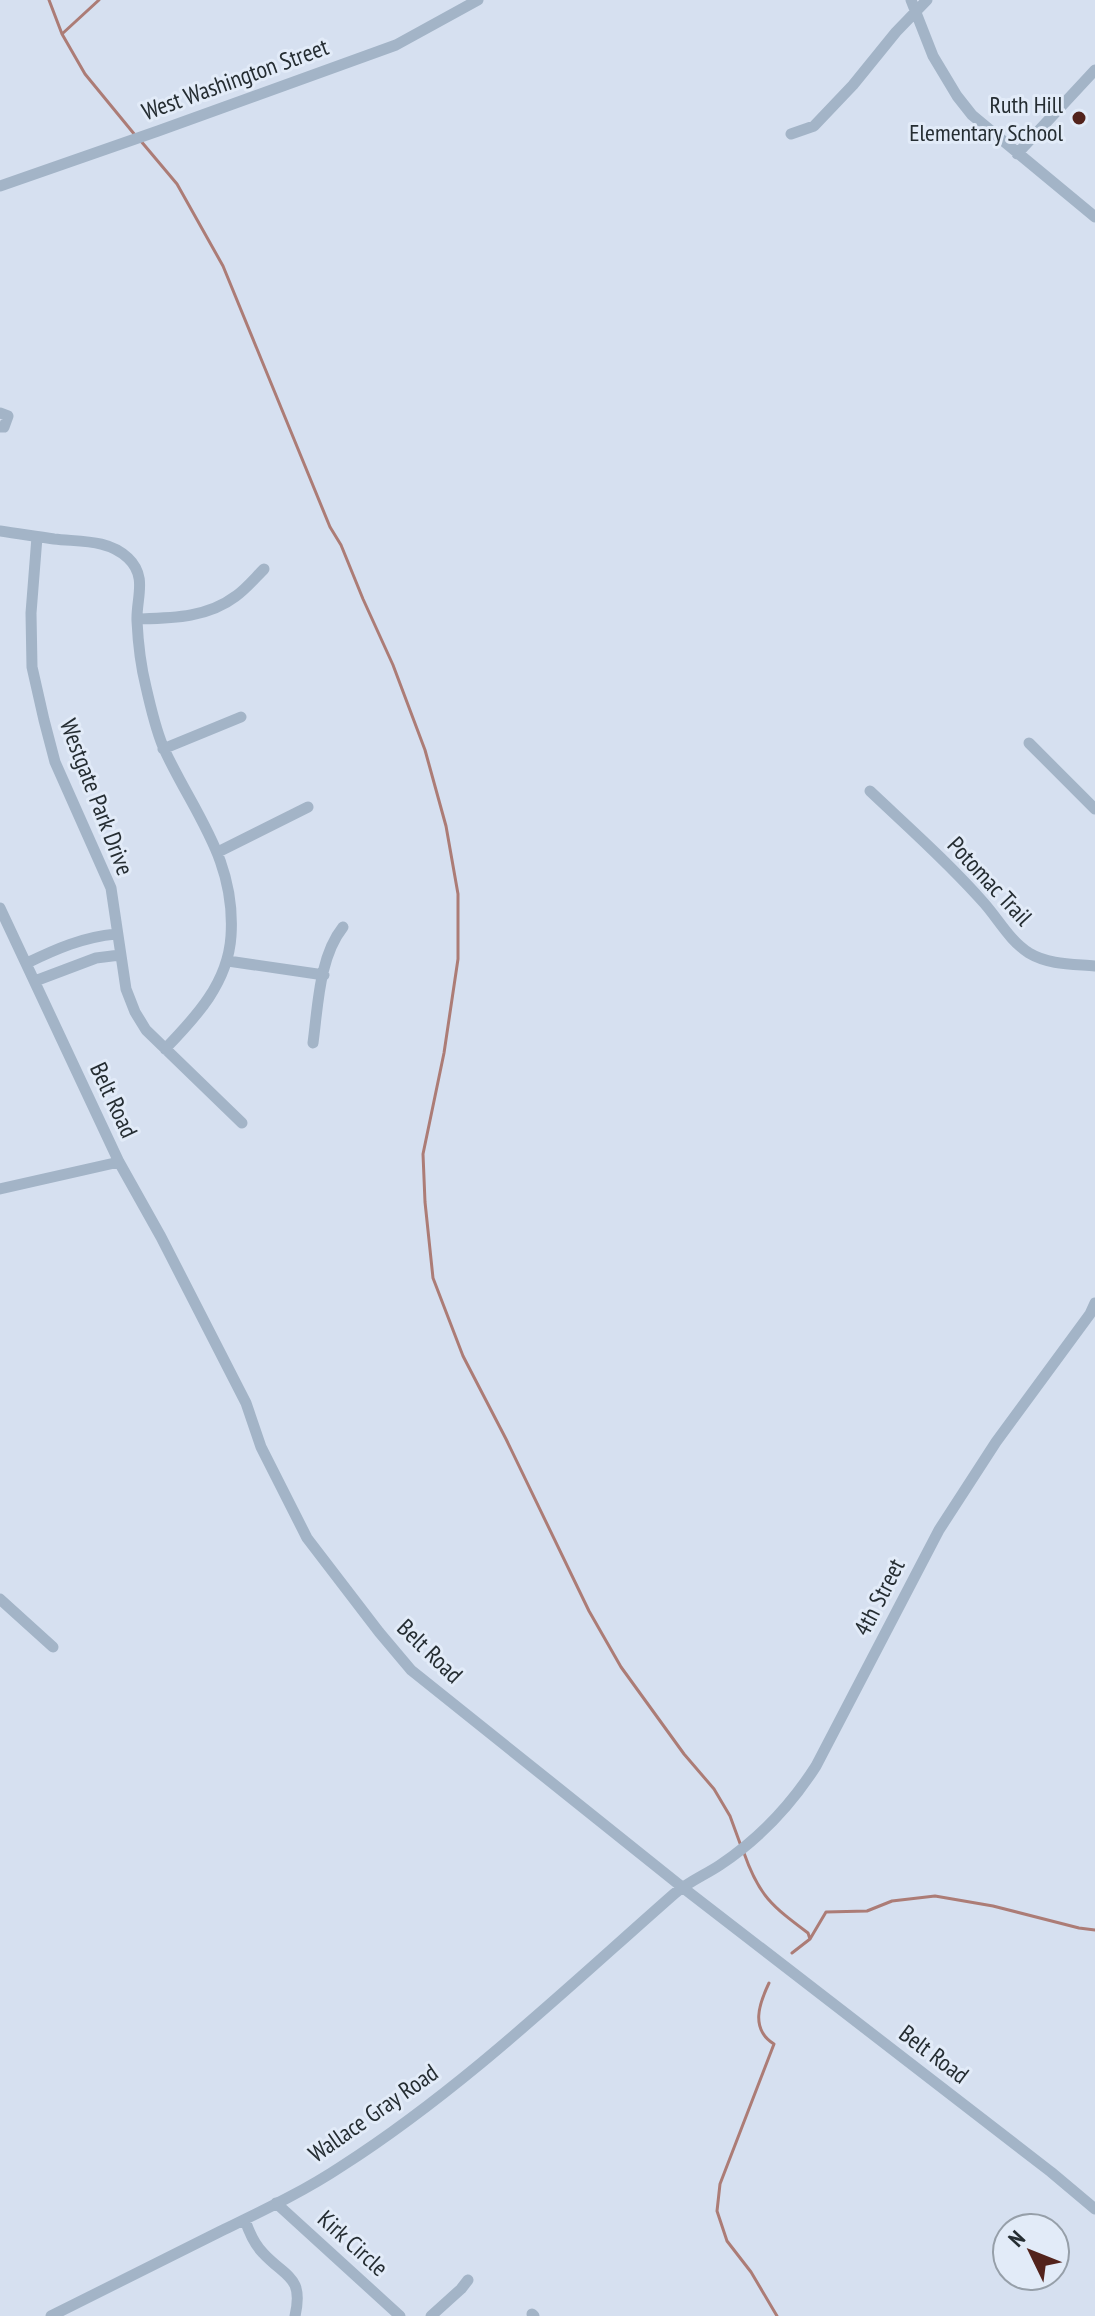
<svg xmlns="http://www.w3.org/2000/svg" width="1095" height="2316" font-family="'PT Sans Narrow',sans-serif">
<rect width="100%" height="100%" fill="#d6e0f0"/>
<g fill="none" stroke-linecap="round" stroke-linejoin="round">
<path stroke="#ac7c76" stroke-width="3" d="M49 0 62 34 85 74 135 135
M62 34 99 0
M140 140 177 184 223 266 330 527 341 545 363 599 393 665 425 750 446 826 458 894V959L444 1053 423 1154 425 1202 433 1278 463 1356 506 1439 589 1611 621 1667 684 1754 714 1789 730 1816 741 1846
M744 1853C759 1896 772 1906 808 1933L810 1939
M792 1953 810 1939 826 1912 867 1911 892 1901 935 1896 993 1906 1079 1928 1095 1930
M769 1983C759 2004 750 2029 774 2044L720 2184 717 2211 727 2241 751 2272 777 2316"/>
<path stroke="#a3b4c7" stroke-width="11" d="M911 0 933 56 957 96 972 115 1095 217
M791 134 814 126 853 85 896 32 927 0
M1017 154 1095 70
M0 186 158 131 396 45 478 0
M0 413 8 416 4 427H0
M0 531C18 534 36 536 54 539 80 542 108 539 128 558 148 577 136 598 137 621 138 642 141 667 146 687 151 708 156 732 165 751 195 815 236 860 231 936 228 983 196 1017 165 1049
M37 537 31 613 32 667 44 720 55 762 111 888 126 989 135 1012 146 1030 242 1123
M137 619C172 618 207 618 236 596 246 589 255 578 264 569
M1029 743 1095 809
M163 749 241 717
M870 791C908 827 949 863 984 903 999 920 1010 941 1029 953 1049 965 1073 964 1095 966
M218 852 308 807
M0 908 119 1162 161 1237 246 1403 261 1447 307 1538 379 1632 411 1670 682 1887 1051 2172 1095 2209
M228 961 324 975
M27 963C56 949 83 937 116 934
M35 981 96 958 120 955
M313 1043C318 1006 319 957 343 927
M0 1189 119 1162
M0 1599 53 1647
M276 2203 400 2316
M245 2220C249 2232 254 2244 263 2253 286 2278 304 2276 295 2316
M532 2314 534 2316
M51 2316C107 2288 163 2260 219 2232 260 2212 303 2192 342 2166 462 2089 567 1988 674 1894 688 1882 705 1875 720 1865 759 1839 791 1805 816 1766L939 1530 996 1442 1090 1314 1095 1303
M431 2316 461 2289 468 2280"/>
</g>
<circle fill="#53231c" stroke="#e2ebf8" stroke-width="3" cx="1079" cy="118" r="8"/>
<g text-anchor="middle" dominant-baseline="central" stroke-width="6" stroke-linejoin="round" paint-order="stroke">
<g font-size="24" fill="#252d32" stroke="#e2ebf8">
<text transform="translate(235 79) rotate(-20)">West Washington Street</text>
<text transform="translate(97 797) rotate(69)">Westgate Park Drive</text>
<text transform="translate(990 881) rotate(47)">Potomac Trail</text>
<text transform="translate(114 1100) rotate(65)">Belt Road</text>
<text transform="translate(879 1597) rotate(-63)">4th Street</text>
<text transform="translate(430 1651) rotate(44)">Belt Road</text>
<text transform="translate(934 2054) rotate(37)">Belt Road</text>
<text transform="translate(373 2113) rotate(-35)">Wallace Gray Road</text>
<text transform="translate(353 2243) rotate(42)">Kirk Circle</text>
</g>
<g font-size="24" fill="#252d32" stroke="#e2ebf8" text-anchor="end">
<text x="1063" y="104">Ruth Hill<tspan x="1063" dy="28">Elementary School</tspan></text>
</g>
</g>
<g transform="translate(1031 2252) rotate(313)"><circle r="38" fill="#e2ebf8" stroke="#969fa9" stroke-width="2"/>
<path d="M0-6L14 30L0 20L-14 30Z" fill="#53231c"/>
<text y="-12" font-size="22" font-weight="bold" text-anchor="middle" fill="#252d32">N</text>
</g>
</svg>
